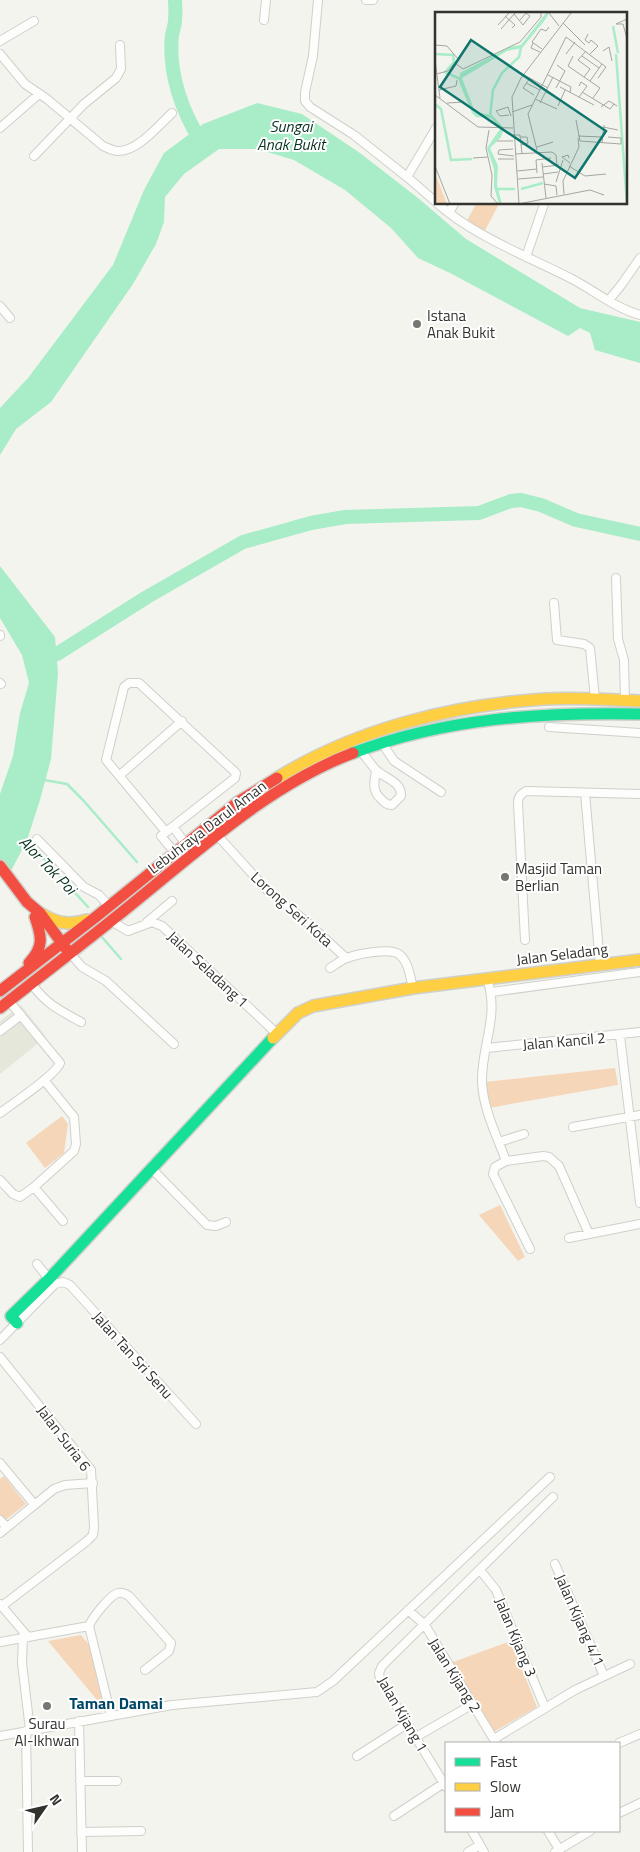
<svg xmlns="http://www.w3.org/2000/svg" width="640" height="1852" font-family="'Titillium Web',sans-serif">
<rect width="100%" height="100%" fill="#f3f4ee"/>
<path fill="#e6e7db" d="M21 1005 46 1037 0 1074V1021Z"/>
<path fill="#f6d6b9" d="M476 204H499L482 236 464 226Z
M615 1068 618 1085 489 1108 485 1082Z
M62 1116 68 1124 64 1153 45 1168 26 1143Z
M500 1205 525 1257 518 1261 479 1215Z
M4 1476 26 1504 3 1522 0 1518V1479Z
M81 1635 89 1645 102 1699 97 1700 48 1641Z
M511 1641 537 1707 492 1733 453 1662Z"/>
<path fill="#a9ecc8" d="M257 103 302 114 360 153 418 198 466 239 580 308 640 322V363L595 350 590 333 580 328 568 336 450 273 418 258 391 228 345 190 294 160 257 149H219L184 174 165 197 164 222 156 244 133 284 51 402 16 429 0 455V408L28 378 113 265 144 190 164 153 203 124Z
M0 566 55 637 58 673 51 759 40 800 27 840 12 869 0 877V794L13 756 20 713 29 683 22 655 0 618Z"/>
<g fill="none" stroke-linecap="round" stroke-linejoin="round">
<path stroke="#a9ecc8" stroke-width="2.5" d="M44 780 67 784 83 800 137 862
M25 838 88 907
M101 936 121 959"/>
<path stroke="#a9ecc8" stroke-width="14" d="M175 0C175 6 176 13 175 20 175 25 173 30 172 35 168 73 182 112 202 143
M39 655 57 654 147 597 243 542 311 523 345 517 479 513 511 501 521 500 541 505 576 520 640 534"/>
<g stroke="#cfd0cb" stroke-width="10">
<path id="street" d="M318 0 313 56 305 92V101L310 107 354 135 407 177 436 202
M366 0H373
M264 20 266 0
M0 41 34 21
M0 54 25 84 47 99 103 146C108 148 113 151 118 151 137 152 159 125 172 113
M0 128 39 94
M34 156 84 104 116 78 121 69 120 45
M407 177 436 128
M438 204C474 236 529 257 572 279 595 291 615 308 640 315
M449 213 454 204
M526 257 544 204
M609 300 622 284 640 258
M0 306 10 318
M616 578 618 639 624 660 625 701
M554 603 557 640 584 644 590 648 595 699
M0 636V635
M0 683 1 684
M549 727 640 733
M382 743 394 761 441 792
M360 750C365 756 370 763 375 769 383 778 402 781 401 796L392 805C387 805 385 803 381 799 372 791 374 782 376 771
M120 775 182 721
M585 793 600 964
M173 827 186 844
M166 832 106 760 124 687 129 683H139L236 773 235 778 166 832 161 836 175 853
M218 836 266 889 308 923 346 958
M37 839 84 887 99 895 109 906
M111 921 128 931 152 922 162 926 273 1030
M147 922 172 901
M525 940 518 803C518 797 520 795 526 791L640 794
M70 953 82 967 106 981 174 1044
M330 968C335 965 341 960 347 958 357 954 392 947 400 955 409 963 410 977 413 988
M487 979C500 1016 481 1046 482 1082 483 1109 497 1136 506 1161
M31 983C46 1004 59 1010 81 1022
M492 992 640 972
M0 1031 21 1015
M620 1036 640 1203
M487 1048 640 1032
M0 1113C12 1104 56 1075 60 1063L9 1001
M573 1127 640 1115
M499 1142 524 1134
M152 1169 207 1225 216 1226 226 1222
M0 1180 13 1194 20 1197 34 1187 74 1151 76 1144 74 1117 44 1080
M34 1187 63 1221
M569 1238 640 1224
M530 1249 493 1174 495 1167 506 1161 543 1156 549 1157 559 1166 589 1234
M37 1264 49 1279
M0 1340 55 1284 63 1282 70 1285 196 1424
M0 1357 91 1470 94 1527 93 1535 87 1541 2 1606
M0 1463 34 1504
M0 1520 7 1527
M0 1533 54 1489 65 1485 93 1483
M555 1564 604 1676
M480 1570 496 1590 545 1708
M0 1604 28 1637
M408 1610 425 1625 496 1743
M23 1637 22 1663 30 1730
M0 1642 89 1626
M111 1716 89 1626C92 1618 110 1595 118 1593 122 1592 126 1594 129 1596L171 1643 169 1651 145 1670
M79 1721 82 1852
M26 1731 28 1852
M0 1736 172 1705 317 1692 333 1681 550 1477
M416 1737 473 1704
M494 1739 575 1690 630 1664
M619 1743 640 1734
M357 1756 407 1724
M80 1781H117
M446 1787 380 1679 379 1673 382 1666 553 1497
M619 1813 640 1803
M394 1816 444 1783
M472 1831 484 1852
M548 1831 559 1849
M81 1832 141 1831
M468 1852 480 1845
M555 1852 590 1831"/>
</g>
<g stroke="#cfd0cb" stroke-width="14">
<path id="fast" d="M353 753C445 718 542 712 640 714
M17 1323 11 1316 49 1279 273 1038"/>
</g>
<g stroke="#cfd0cb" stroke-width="14">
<path id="slow" d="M277 778C356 729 452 705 545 699 576 697 609 700 640 701
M40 913C56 923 69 926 87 920
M273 1038 298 1013 313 1006 413 988 640 960"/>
</g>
<g stroke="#cfd0cb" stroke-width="14">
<path id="jam" d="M0 866 27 902 40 913 67 950
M29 963C44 947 42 937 35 917
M0 991 97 916 238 802 277 778
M0 1008C48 970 96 934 143 895 208 842 274 783 353 753"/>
</g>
<use href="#street" stroke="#fdfdfc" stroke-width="8"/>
<use href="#fast" stroke="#16e098" stroke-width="11"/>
<use href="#slow" stroke="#ffcf43" stroke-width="11"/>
<use href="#jam" stroke="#f24e42" stroke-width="11"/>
</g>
<g fill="#767772" stroke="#fff" stroke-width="2">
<circle cx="417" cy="324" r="5"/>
<circle cx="505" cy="877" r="5"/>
<circle cx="47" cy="1706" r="5"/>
</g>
<g text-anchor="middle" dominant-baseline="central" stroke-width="4" stroke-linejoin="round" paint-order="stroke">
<g font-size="15" fill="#32332f" stroke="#fff" text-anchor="start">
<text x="427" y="315">Istana<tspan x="427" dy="17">Anak Bukit</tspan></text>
<text x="515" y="868">Masjid Taman<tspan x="515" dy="17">Berlian</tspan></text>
<text x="47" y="1723" text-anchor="middle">Surau<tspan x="47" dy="17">Al-Ikhwan</tspan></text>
</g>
<g font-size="15" fill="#32332f" stroke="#fff">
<text transform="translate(207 827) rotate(-37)">Lebuhraya Darul Aman</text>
<text transform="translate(292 909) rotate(42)">Lorong Seri Kota</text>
<text transform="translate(562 954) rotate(-7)">Jalan Seladang</text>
<text transform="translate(208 969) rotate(43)">Jalan Seladang 1</text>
<text transform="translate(564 1041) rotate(-5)">Jalan Kancil 2</text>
<text transform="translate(133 1355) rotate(48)">Jalan Tan Sri Senu</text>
<text transform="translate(64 1438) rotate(53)">Jalan Suria 6</text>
<text transform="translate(580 1620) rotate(66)">Jalan Kijang 4/1</text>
<text transform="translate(516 1637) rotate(67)">Jalan Kijang 3</text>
<text transform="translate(455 1675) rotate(58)">Jalan Kijang 2</text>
<text transform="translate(403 1714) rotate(60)">Jalan Kijang 1</text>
</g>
<g font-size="16" font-style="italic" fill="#0a3422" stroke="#fff">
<text x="291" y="126">Sungai<tspan x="291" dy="18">Anak Bukit</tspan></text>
<text transform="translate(48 865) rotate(46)">Alor Tok Poi</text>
</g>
<g font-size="16" font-weight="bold" fill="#004665" stroke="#fff">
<text x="116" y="1703">Taman Damai</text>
</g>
</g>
<g transform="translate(435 12)">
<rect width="192" height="192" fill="#f3f4ee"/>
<path d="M0 166H2L12 192H0Z" fill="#f6d6b9"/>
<path d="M111 1H114L110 8 87 36 72 39 27 66 40 100 57 103 69 116 66 125 55 136 63 154 62 173 67 192H64L59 175V157L52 136 65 117 56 106 41 105 37 101 24 70 25 61 74 35 86 33Z" fill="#a9ecc8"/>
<path fill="none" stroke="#a9ecc8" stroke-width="2.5" d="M178 14 183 41M0 42 18 43 19 50 10 60 25 67M181 42 192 192M0 92 6 97 16 148 37 147M55 104 58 78 67 61 84 45 86 35M62 177H80M86 177 108 171"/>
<path fill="none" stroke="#a6a7a2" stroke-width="1" d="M114 1 124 14M79 2 88 13 95 4 91 1 85 8M70 4 80 13 77 16M192 7 181 12H188L192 27M128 11 150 33M63 13 74 1M66 17 80 1M153 22 150 28 154 31 156 28 163 34 155 42M98 31 96 36 105 40M0 33 12 34 23 47 13 59 1 62M107 37 97 30 106 17 111 19 114 15M168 39 174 35 177 49M131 42 140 30M138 44 133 54 165 76 158 86M147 44 164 56M0 48 5 86M20 51 28 57 85 30 106 5V1M89 63 113 76M113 63 136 75 135 80M149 65 155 57 143 48 151 39M95 66 88 76 99 83M155 69 167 52M91 71 105 78M144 74 146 70 152 74 144 85M125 75 159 93M121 76 130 59 122 53M4 78 21 74 22 68M111 80 126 88M147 80 175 97 179 92 182 94M0 83 43 115 78 116M100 87 122 97M12 91 29 90M105 91 118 65M123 94 130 78M166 95 174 89 179 92M77 100 97 93M74 103 65 104 61 99 73 95 76 104M141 108 145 129 186 132V126L173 125M168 115 183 118M54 118 51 136 57 163 56 184 63 192M78 123H85L87 142M143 124 167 125M86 125H92L93 131 86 133M62 129H78M167 131 169 113M102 135 118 130M78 137 64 138 63 142 79 144M102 138 93 102 131 25 171 55 163 66M80 142 117 140 121 143 122 154M38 146 53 145M134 146 133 143 127 145 135 151M63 147H79M107 151 111 186M0 154 15 192M134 154 150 164M107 155 124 153M82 159 102 157M102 161 101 148 116 146M108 162 123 160M150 164 171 162M83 167 108 165M121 170 128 148M109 172 121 174 122 183M129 182 128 169 144 135 143 126M83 192 155 178 169 183M84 192 77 85 86 66 136 1"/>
<path fill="#0f766e" fill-opacity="0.15" stroke="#0f766e" stroke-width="2.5" d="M36 28 171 119 140 166 5 75Z"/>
<rect width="192" height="192" fill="none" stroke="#32332f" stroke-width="2.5"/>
</g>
<rect x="445" y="1742" width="175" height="90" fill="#ffffff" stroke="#adadac"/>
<rect x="455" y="1758" width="25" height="8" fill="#16e098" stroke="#adadac"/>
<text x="490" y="1767" font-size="15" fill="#32332f">Fast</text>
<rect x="455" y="1783" width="25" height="8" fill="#ffcf43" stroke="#adadac"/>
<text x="490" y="1792" font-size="15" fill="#32332f">Slow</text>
<rect x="455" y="1808" width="25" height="8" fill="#f24e42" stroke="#adadac"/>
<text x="490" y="1817" font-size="15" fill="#32332f">Jam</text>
<g transform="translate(45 1807) rotate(56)" stroke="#ffffff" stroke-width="4" paint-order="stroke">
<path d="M0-4L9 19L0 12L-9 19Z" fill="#32332f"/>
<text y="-8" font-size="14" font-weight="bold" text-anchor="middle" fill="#32332f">N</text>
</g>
</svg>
